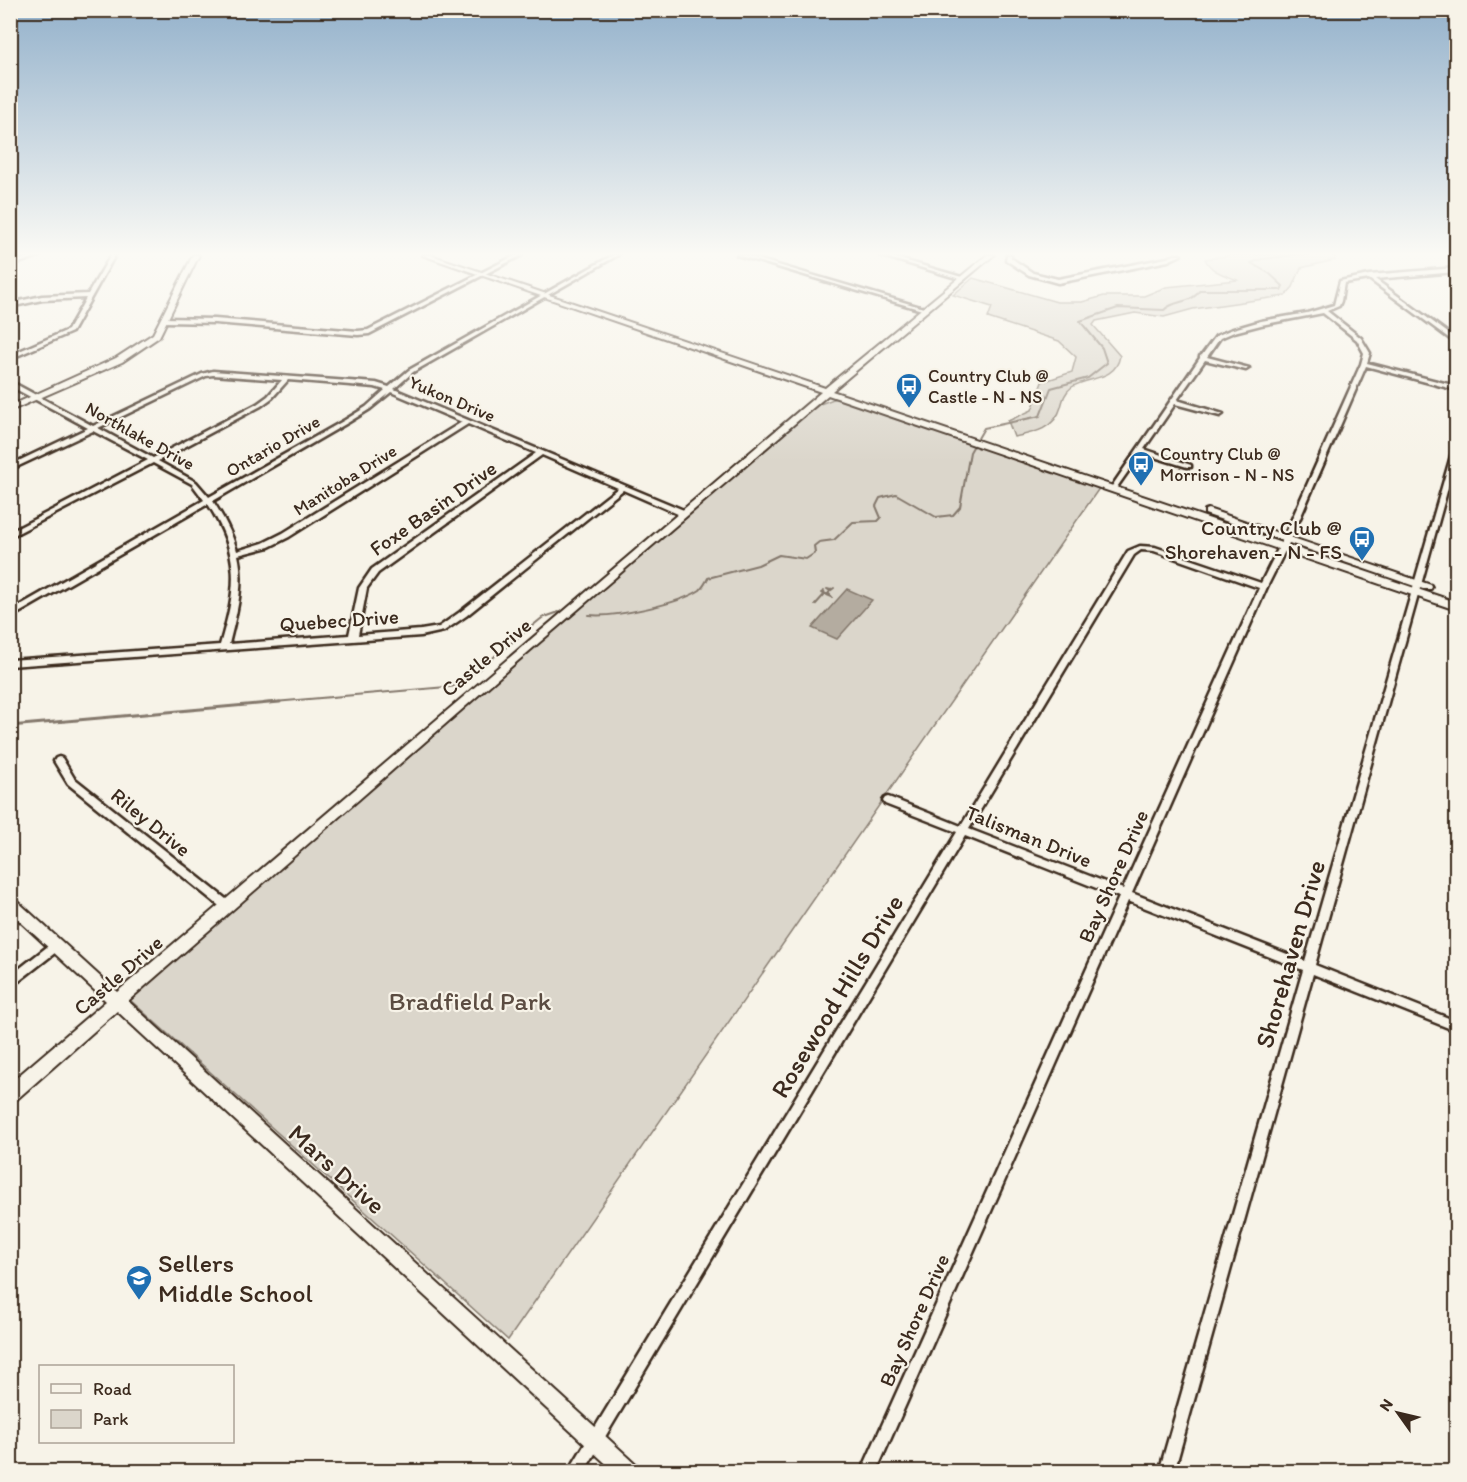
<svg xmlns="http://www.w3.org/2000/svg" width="1467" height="1482" font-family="Itim,sans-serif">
<rect width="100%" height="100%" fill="#f7f3e8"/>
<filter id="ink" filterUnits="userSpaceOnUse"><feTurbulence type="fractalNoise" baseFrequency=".0167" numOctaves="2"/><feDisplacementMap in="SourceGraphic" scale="12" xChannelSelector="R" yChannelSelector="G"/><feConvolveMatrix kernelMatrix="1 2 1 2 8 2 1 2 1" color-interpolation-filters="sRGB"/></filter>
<g filter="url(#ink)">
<path fill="#dbd6cb" stroke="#8b8074" stroke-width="1.5" d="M1233 255H1334L1335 260 1301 268 1293 287 1285 296 1193 309 1164 317 1135 313 1096 321 1093 325 1120 356C1115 382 1088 376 1072 387 1065 392 1063 399 1061 407 1055 429 1034 433 1014 437L1008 421 1032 410 1042 382 1072 372 1076 357 1059 341 988 318 992 307 953 295 973 278 1057 302H1082L1104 296H1144L1166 287 1237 280C1224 274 1212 273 1205 259Z
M836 398 1100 487 508 1340 129 999 439 728 783 433 820 404Z"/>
<path fill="#b4aca0" stroke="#84786c" stroke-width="1.5" d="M847 589 872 600 837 639 812 628Z"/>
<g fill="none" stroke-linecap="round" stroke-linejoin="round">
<path stroke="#84786c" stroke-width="2" d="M831 590 827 589 830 591 834 588
M824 591 825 594 821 593Z
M825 594H829
M829 594 832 597 827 595 831 590
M815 605 824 595
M589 615C613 618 679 604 700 590 703 587 706 582 708 578L758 565 779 555 806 559 815 553 814 546 819 542 834 540 853 522 878 521 881 518 876 506 880 498 896 494 936 517 953 515 960 507 970 452 984 428 1040 416 1051 388 1088 378 1107 363 1102 348 1080 321 1118 308 1164 310C1175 299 1191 305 1200 290H1281L1283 286 1270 274 1251 263 1262 259 1296 255
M263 703 458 686 542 618 559 612"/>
<path stroke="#84786c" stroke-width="3" d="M10 726 280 702"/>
<g stroke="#3b2a1e" stroke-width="5">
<path id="street" d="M35 255H42L10 266V263Z
M111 255H115L72 332 10 359V355L68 330 86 298 42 300 10 307V303L42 296 88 294Z
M516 255H522L369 334 358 335 215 323 165 322 162 320 165 318 215 319 358 331 368 330Z
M613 255H618L413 372 394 389 686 511V515H680L623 490 466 616 444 631 421 636 10 666V660L220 645C237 587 241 556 208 504L10 618V611L204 500 192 484 153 463 10 537V532L148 460 93 431 10 470V465L88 428 10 386V381L93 426 202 374 213 371 376 383 389 387 409 370ZM213 375 282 380 268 396 257 404 153 458 98 428 206 376ZM288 380 375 387 385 390 366 407 345 420 209 497 196 482 158 461 261 406 272 398ZM391 392 462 422 283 533 263 543 237 551C232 532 223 517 213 501L349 422 370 409ZM468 424 536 453 372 569 359 588 349 635 229 644C236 616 245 585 238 555L269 547 289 537ZM542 455 618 488 460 612 439 627 421 630 358 635 367 588 378 573Z
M737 255H744L927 309 922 310Z
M879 255H886L965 278 960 279Z
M1007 255H1011V258L1033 273 1058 279 1167 258 1175 255H1181L1168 261 1058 283 1029 275 1006 260Z
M1456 268V272L1375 279 1456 339V343L1454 342 1369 279 1344 283 1341 301 1339 306 1327 311 1361 338 1370 353 1367 363 1456 386V390L1366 366 1291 539 1267 587 1132 893 1305 961 1453 449 1456 447V459L1315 965 1456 1021V1031L1313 974 1174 1472H1159L1303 970 1128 901 876 1472H861L1119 897 965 836 584 1472H568L957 832 885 804 883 801 885 798 888 797 891 798 961 826 1128 551 1140 546 1155 547 1261 583 1283 539 1361 364 1364 353 1357 340 1323 313 1261 325 1234 332 1220 338 1207 357 1249 368 1246 370 1205 360 1177 400 1223 414 1220 416 1175 404 1144 449 1191 465V467H1187L1141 453 1115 490H1111L1110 489 1200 358V356L1202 355 1216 336 1230 330 1261 321 1307 313 1334 305 1340 281 1369 275ZM1141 550 1154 551 1259 588 1123 889 969 829 1134 555Z
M59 757 62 758 74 778 231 903 232 906 231 909 227 911 223 909 68 784 54 761 56 758Z
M56 941 60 943 61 946 60 949 10 988V976L52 943Z"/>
</g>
<g stroke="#3b2a1e" stroke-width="4">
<path id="secondary" d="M193 255H199L159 337 122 362 10 411V406L116 358 153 334Z
M422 255H431L825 388 987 255H994L832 391 1456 602V610L828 395 505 672 128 1001 637 1465 640 1472H615L117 1011 16 1100 10 1102V1083L106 1001 10 912V897L15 899 117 992 821 392Z
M1208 509 1431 585 1432 587 1431 589H1423L1205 514V510Z"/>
</g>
<use href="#street" fill="#f7f3e8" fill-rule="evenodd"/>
<use href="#secondary" fill="#f7f3e8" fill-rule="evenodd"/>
</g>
</g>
<linearGradient id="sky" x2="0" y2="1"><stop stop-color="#93b1cb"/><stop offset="0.55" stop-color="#fbfaf5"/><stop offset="1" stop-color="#fbfaf5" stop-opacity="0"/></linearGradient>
<rect width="1467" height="462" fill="url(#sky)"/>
<defs>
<g id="bus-pin" transform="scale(1.35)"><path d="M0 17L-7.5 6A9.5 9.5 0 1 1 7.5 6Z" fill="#1f6fb2" stroke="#f7f3e8"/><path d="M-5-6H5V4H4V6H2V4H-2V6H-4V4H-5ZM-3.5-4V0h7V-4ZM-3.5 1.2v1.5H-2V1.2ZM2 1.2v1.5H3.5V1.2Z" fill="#fff"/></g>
<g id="school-pin" transform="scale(1.35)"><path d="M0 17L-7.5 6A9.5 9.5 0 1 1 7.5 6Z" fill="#1f6fb2" stroke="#f7f3e8"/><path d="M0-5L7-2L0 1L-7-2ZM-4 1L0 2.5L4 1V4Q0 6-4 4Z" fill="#fff"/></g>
</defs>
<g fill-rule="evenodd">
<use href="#bus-pin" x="909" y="386"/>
<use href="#bus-pin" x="1141" y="464"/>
<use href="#bus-pin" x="1362" y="539"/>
<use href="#school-pin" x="139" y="1278"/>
</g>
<g text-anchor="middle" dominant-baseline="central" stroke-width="4.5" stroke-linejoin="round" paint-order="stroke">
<g font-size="18" fill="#3b2a1e" stroke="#f7f3e8" text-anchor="start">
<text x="928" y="376">Country Club @<tspan x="928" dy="21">Castle - N - NS</tspan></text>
<text x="1160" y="454">Country Club @<tspan x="1160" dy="21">Morrison - N - NS</tspan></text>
</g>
<g font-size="18" fill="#3b2a1e" stroke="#f7f3e8">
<text transform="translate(452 399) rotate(23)">Yukon Drive</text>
<text transform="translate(140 436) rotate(29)">Northlake Drive</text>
<text transform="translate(273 446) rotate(-30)">Ontario Drive</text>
<text transform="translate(345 480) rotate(-32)">Manitoba Drive</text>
</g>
<g font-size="21" fill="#3b2a1e" stroke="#f7f3e8">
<text transform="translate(433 508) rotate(-35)">Foxe Basin Drive</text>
<text transform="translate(339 620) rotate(-4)">Quebec Drive</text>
<text transform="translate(486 657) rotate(-40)">Castle Drive</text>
<text transform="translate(151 822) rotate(39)">Riley Drive</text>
<text transform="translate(1029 836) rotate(22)">Talisman Drive</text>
<text transform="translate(1113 876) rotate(-66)">Bay Shore Drive</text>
<text transform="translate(118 975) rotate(-41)">Castle Drive</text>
<text transform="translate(914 1320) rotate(-66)">Bay Shore Drive</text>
</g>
<g font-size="21" fill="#3b2a1e" stroke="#f7f3e8" text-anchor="end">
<text x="1342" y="527">Country Club @<tspan x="1342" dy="24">Shorehaven - N - FS</tspan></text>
</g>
<g font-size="26" fill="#3b2a1e" stroke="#f7f3e8">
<text transform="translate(1290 954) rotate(-74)">Shorehaven Drive</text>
<text transform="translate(837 996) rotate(-59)">Rosewood Hills Drive</text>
<text transform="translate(337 1169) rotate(42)">Mars Drive</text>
</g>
<g font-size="26" fill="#5b4c41" stroke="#f7f3e8">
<text x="470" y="1001">Bradfield Park</text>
</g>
<g font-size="26" fill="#3b2a1e" stroke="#f7f3e8" text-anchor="start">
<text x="158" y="1263">Sellers<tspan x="158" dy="30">Middle School</tspan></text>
</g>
</g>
<rect width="1467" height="1482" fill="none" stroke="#f7f3e8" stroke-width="36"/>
<rect x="18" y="18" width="1431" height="1446" fill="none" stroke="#3b2a1e" stroke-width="2" filter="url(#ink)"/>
<rect x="39" y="1365" width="195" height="78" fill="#f7f3e8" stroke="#aca397" stroke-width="1.5"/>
<rect x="51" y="1384" width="30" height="9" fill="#f7f3e8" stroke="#aca397" stroke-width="1.5"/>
<text x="93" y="1395" font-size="18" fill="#3b2a1e">Road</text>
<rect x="51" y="1410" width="30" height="18" fill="#dbd6cb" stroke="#aca397" stroke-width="1.5"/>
<text x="93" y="1425" font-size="18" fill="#3b2a1e">Park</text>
<g transform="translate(1398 1413) rotate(304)" stroke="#f7f3e8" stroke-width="4.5" paint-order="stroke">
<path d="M0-4.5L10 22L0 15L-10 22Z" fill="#3b2a1e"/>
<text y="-9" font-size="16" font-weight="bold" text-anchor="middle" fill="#3b2a1e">N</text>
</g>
</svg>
